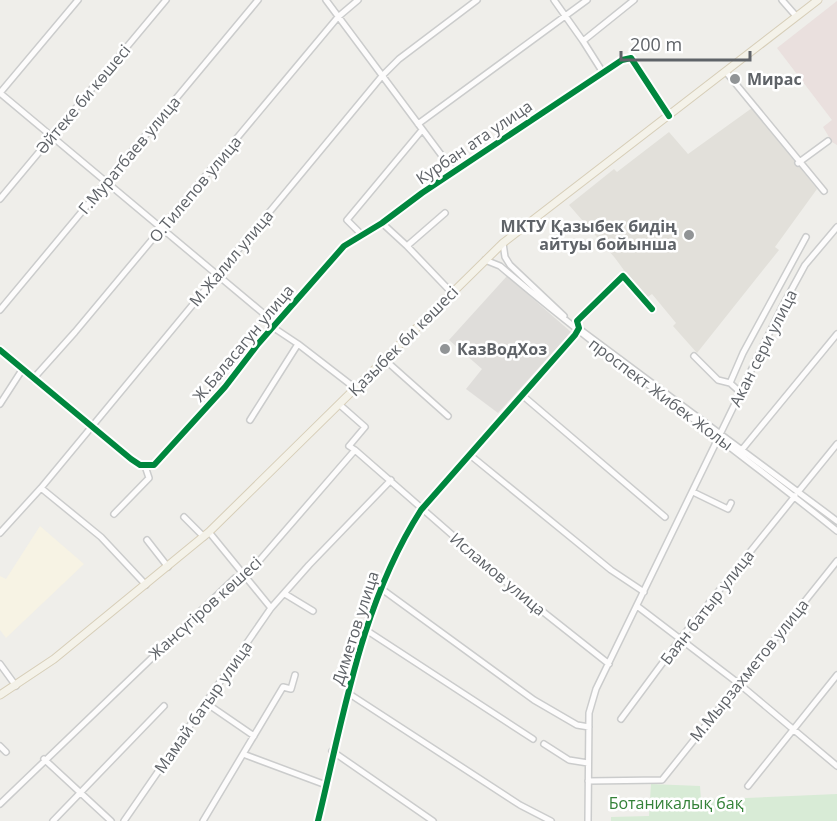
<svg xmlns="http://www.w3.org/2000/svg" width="837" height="821" font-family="'Open Sans',sans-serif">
<rect width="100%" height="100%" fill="#efeeea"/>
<path fill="#f7f3e4" d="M40 526 84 564 6 638 0 630V576L6 579Z"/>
<path fill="#dfddda" d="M507 276 571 332 498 413 466 389 482 369 449 340Z"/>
<path fill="#e2e0da" d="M752 108 817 189 775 247 779 250 697 353 673 326 676 323 652 294 645 299 615 258 569 205 614 169 617 172 669 132 688 154Z"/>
<path fill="#eae0de" d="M837 1V145L832 142 823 127 832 120 777 48Z"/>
<path fill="#d8ebd6" d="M651 784 700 786 701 800 837 794V821H611V817L649 816Z"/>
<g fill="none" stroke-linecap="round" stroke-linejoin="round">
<g stroke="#cbcccc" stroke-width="8">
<path id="minor" d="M326 0 454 172
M554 0 583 41
M782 0 796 16
M602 71 583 41 634 0
M726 72 824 191
M0 93 276 324
M0 93 78 0
M418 124 587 0
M798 163 828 141
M0 199 166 0
M445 213 407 246 451 292
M382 223 407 246
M362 235 347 220 422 130
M503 243 505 257 510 265 564 316
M485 260 500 266C609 359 726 441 837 531
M0 310 258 0
M578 328 837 521
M298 344 355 388
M0 350 131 459 140 465H154L225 387 258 344 344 246 382 223 422 193 622 60 631 58 669 116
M694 356 718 380 730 383
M384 359 448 416
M33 379 75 332 338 17 358 0
M740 392 730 383 743 353 806 237
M522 395 665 517
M0 404 22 370
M250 420 298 344 274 328
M355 450 513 588 609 664
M740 452 837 334
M470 455 611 570 644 592
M41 488 101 537 146 585
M693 492 728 509 731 503
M798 492 837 444
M114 514 149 478 145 466
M184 517 204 537
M209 532 271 608
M0 533 41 488 382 76 399 59 477 0
M147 540 168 567
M379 587 534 700 577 725 589 727
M285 594 313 611
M637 606 738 683 837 766
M366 630 533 739
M0 664 16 686
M348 693 520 805 551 821
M206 703 254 736
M621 719 681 638 795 496
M544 744 569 760 588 763
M0 746 6 752
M332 751 433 821
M243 754 326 785
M44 759 111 821
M588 781 662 780 837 561
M748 786 837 675
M0 804 235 578 246 576 355 450 349 446 365 427 340 405
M53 821 164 706
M124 821 271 608 309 565 391 480
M203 821 283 687 291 689 295 675
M318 821C344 714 361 604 421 510L575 335 579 328 577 321 623 276 652 309
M588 821 589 713 596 689 781 309 805 265 837 227"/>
</g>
<g stroke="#d7ceb8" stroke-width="9">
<path id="major" d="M0 695 54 659 209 532 503 243 818 0"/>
</g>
<use href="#minor" stroke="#fdfcfc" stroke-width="5"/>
<use href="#major" stroke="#f4f2e9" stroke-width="7"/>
<g stroke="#fff" stroke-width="10">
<path id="cycleway" d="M0 350 131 459 140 465H154L225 387 258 344 344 246 382 223 422 193 622 60 631 58 669 116
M318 821C344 714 361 604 421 510L575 335 579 328 577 321 623 276 652 309"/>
</g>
<use href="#cycleway" stroke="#00873e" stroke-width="6"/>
</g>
<g fill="#919496" stroke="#fff" stroke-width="2">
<circle cx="735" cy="79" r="6"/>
<circle cx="689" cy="235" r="6"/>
<circle cx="445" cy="349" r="6"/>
</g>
<g text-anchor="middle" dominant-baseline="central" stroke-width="5" stroke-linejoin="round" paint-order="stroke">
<g font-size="16" font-weight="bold" fill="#5f6368" stroke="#fff" text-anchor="start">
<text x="747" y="79">Мирас</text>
<text x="677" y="226" text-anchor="end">МКТУ Қазыбек бидің<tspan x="677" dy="18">айтуы бойынша</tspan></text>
<text x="457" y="349">КазВодХоз</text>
</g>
<g font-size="16" fill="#5f6368" stroke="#fff">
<text transform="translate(83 99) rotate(-50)">Әйтеке би көшесі</text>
<text transform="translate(474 142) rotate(-34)">Курбан ата улица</text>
<text transform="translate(129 155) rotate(-50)">Г.Муратбаев улица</text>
<text transform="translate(195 189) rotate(-50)">О.Тилепов улица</text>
<text transform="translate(231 258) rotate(-50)">М.Жалил улица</text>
<text transform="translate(403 341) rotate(-45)">Қазыбек би көшесі</text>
<text transform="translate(243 343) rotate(-50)">Ж.Баласагун улица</text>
<text transform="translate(763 348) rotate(-63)">Акан сери улица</text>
<text transform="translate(661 394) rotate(37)">проспект Жибек Жолы</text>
<text transform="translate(498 574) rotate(40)">Исламов улица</text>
<text transform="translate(707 607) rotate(-52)">Баян батыр улица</text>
<text transform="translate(205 608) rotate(-42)">Жансүгіров көшесі</text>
<text transform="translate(355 628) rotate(-72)">Диметов улица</text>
<text transform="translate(749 670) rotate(-51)">М.Мырзахметов улица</text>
<text transform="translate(203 707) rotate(-55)">Мамай батыр улица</text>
</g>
<g font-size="16" fill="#348238" stroke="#fff">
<text x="676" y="803">Ботаникалық бақ</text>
</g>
</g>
<path d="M621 51v9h129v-9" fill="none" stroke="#5f6368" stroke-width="3"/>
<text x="630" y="51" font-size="18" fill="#5f6368" stroke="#ffffff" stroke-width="4.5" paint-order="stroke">200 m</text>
</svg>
